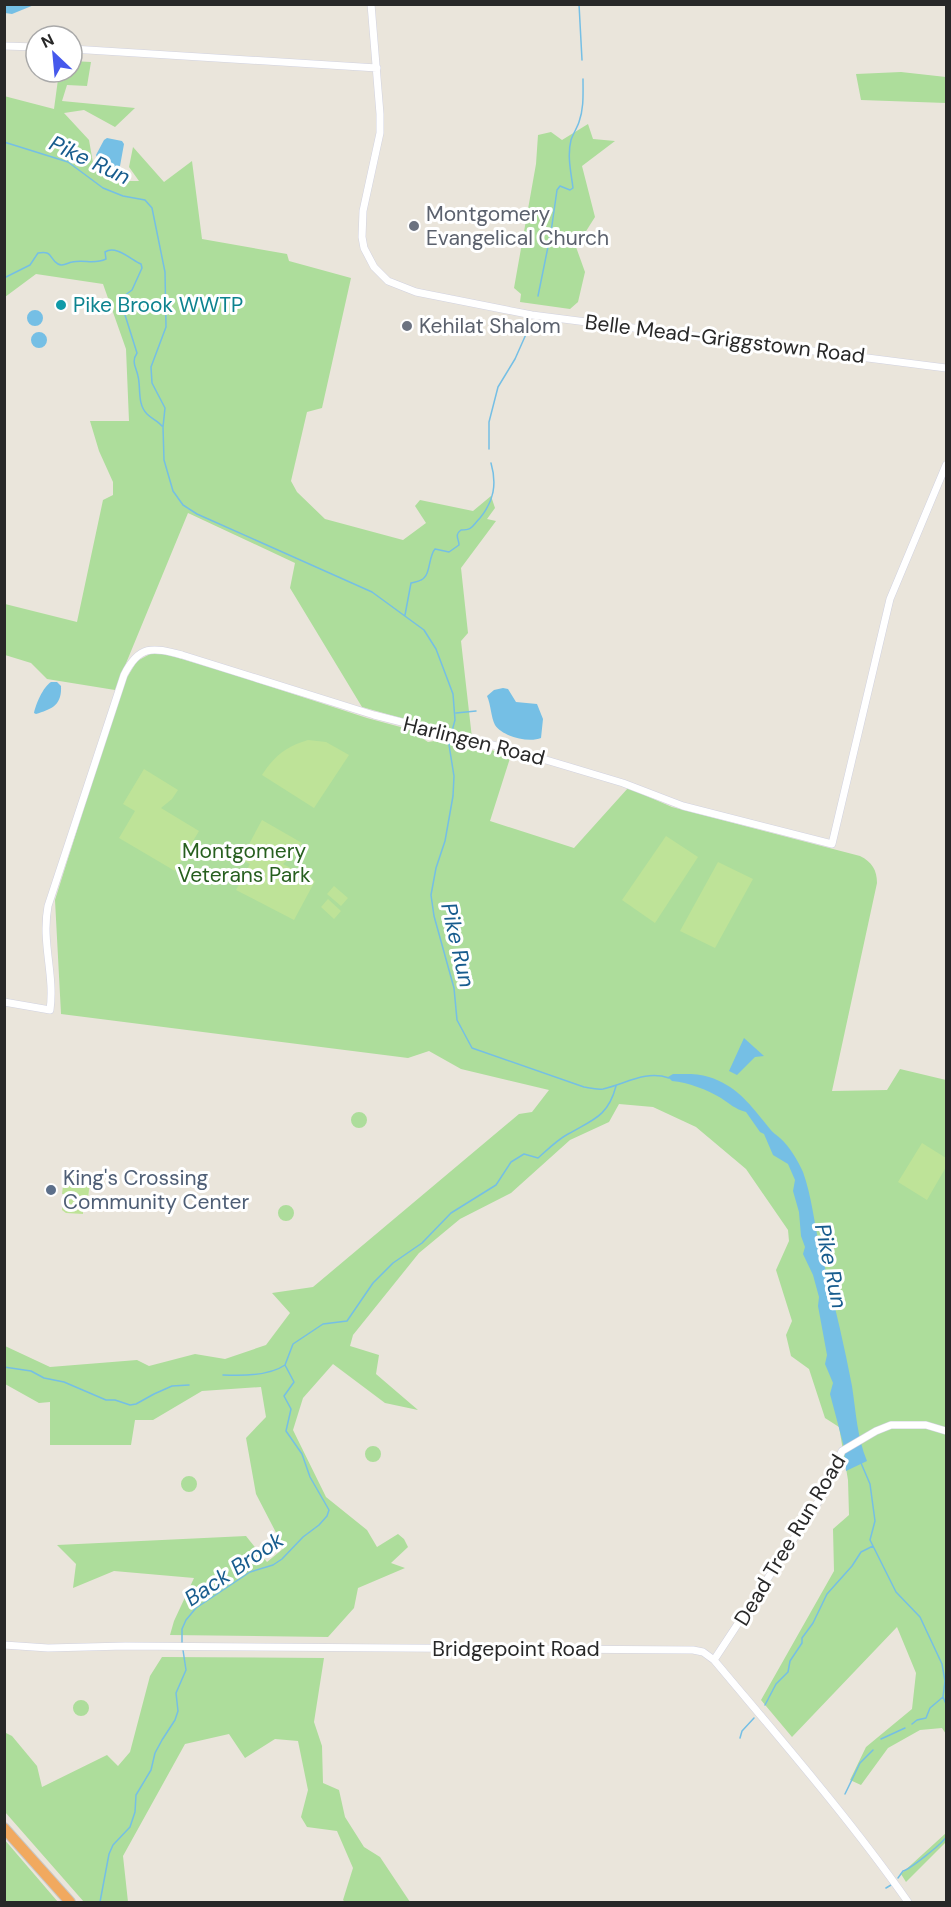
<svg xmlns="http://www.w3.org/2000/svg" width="951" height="1907" font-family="'DM Sans',sans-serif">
<rect width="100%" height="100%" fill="#eae5db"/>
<path fill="#addd9b" d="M72 61 91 62 87 86 67 85 62 101 135 108 115 127 84 110 64 113 89 140 93 163 128 181H139L129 167 133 147 164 182 192 161 202 239 287 254 289 261 351 278 322 408 307 412 291 481 297 492 325 519 403 540 426 523 415 506 420 500 473 511 491 496 495 508 487 519 496 521 461 568 468 633 461 641 472 738 362 707 290 588 295 563 188 513 115 690 47 679 31 663 5 655V604L77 622 103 500 113 495V482L99 451 90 421H129L126 349 103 284 36 274 5 297 4 96 54 109 59 72H72Z
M901 72 946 77V103L861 100 856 74Z
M588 124 593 139 615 141 582 166 595 217 576 247 585 272 578 302 570 309 520 302 521 294 514 288 536 164 538 135 551 132 562 140Z
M152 653 165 654 219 670 367 718 408 729 428 742 446 739 511 755 490 821 574 848 628 788 672 807 860 856C872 862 877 870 877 883L832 1091 887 1090 900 1069 946 1080V1734L942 1728 920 1730 888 1748 861 1785 850 1780 866 1747 912 1709 916 1673 897 1627 792 1737 761 1700 834 1571 833 1529 849 1515 848 1480 839 1427 825 1418 809 1369 791 1356 786 1335 792 1321 776 1270 789 1241 788 1230 746 1169 696 1127 653 1107 619 1104 609 1122 570 1140 511 1193 460 1219 419 1253 353 1335 350 1346 379 1355 376 1374 418 1410 385 1403 333 1364 303 1398 293 1430 326 1497 367 1530 377 1547 398 1534 404 1539 408 1547 391 1563 405 1568 358 1588 354 1608 328 1637 170 1635 174 1621 194 1578 114 1571 73 1588 76 1564 57 1545 246 1536 267 1562 284 1548 256 1494 246 1438 266 1417 261 1387 202 1391 153 1420H135L131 1445H50V1402L39 1403 5 1384V1346L50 1367 137 1360 149 1366 195 1354 225 1359 266 1345 290 1313 272 1293 313 1287 519 1114 532 1112 549 1090 461 1069 429 1051 408 1058 61 1014 55 900 123 684 137 661Z
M351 1120a8 8 0 1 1 16 0a8 8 0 1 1-16 0Z
M278 1213a8 8 0 1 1 16 0a8 8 0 1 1-16 0Z
M365 1454a8 8 0 1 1 16 0a8 8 0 1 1-16 0Z
M181 1484a8 8 0 1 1 16 0a8 8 0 1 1-16 0Z
M162 1657 324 1658 314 1722 322 1746 323 1783 339 1790 345 1817 364 1847 380 1857 410 1902H345L343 1900 353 1868 337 1831 307 1827 301 1817 308 1790 298 1741 275 1739 245 1758 229 1734 185 1744 123 1856 128 1902H84L5 1812 4 1732 12 1736 37 1766 42 1787 107 1755 118 1766 130 1752 150 1676Z
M73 1708a8 8 0 1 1 16 0a8 8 0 1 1-16 0Z
M946 1833V1842L906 1882 901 1874Z
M4 1839 58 1902H5Z"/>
<path fill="#bee398" d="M308 740 326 742 349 755 314 808 262 775C274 756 287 746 308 740Z
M144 769 178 790 172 799 161 808 199 831 175 871 119 838 135 811 123 804Z
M262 820 302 843 294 855 283 864 315 881 294 920 236 890 250 864 241 859Z
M666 836 698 857 655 923 622 900Z
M718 862 753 879 715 948 680 931Z
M334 886 348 898 341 906 327 894Z
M328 899 341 911 334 919 321 907Z
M922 1143 946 1158V1167L927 1200 898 1182Z
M65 1170 91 1174 88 1198 62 1194Z
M68 1199 83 1201V1214L66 1213 62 1210 63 1201Z"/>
<path fill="#75bfe5" d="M4 5 5 4 34 5 12 14 5 13Z
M107 138 122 141 124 144 120 166 116 169C108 165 99 164 96 155L104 140Z
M27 318a8 8 0 1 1 16 0a8 8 0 1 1-16 0Z
M31 340a8 8 0 1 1 16 0a8 8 0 1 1-16 0Z
M51 682H57L61 686C62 706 51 709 36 714L34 713C36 704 43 687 51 682Z
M503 688 508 689 516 702 537 704 543 719 541 738C529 743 503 737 495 725 491 718 491 705 487 696L494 690Z
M744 1038 764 1056 755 1057 737 1075 729 1071Z
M673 1074C684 1074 698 1073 709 1077 738 1086 752 1107 770 1129 773 1133 777 1135 780 1138 790 1147 798 1161 803 1172 812 1197 814 1223 820 1248 832 1294 843 1339 852 1386 856 1412 857 1437 867 1461L846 1471 844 1447 830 1394 833 1383 825 1364 827 1355 818 1306 819 1297 813 1275 803 1254 805 1247 801 1236 799 1212 793 1191 795 1180 788 1164 773 1155 764 1134 760 1132 746 1112C735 1109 730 1104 721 1098 707 1090 688 1082 672 1081L668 1077Z"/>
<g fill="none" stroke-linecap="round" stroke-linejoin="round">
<path stroke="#75bfe5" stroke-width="1.5" d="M579 4 582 60
M4 142 68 162 103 188 123 196 145 200 152 208 165 272 166 327 151 367 152 383 165 408 163 427 164 460 173 491 183 505 197 514 372 592 424 630 436 649 453 694 455 720 452 731
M4 278 30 265 38 253C53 250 49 259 58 264 63 267 67 263 72 262 85 259 93 265 106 259L105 252C116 245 130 259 141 264L142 268 132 290 120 299 137 353C131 362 136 367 138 376 141 388 137 404 147 414 152 419 158 421 162 426
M538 296 551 232 557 190 560 186 570 190 573 188C571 172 567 156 571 140 573 134 577 128 579 122 584 108 583 94 583 79
M489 449V422L498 387 515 359 531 323
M405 615 411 583C414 582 418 582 421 580 431 576 428 557 435 549L449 552 459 545C459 539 454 535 461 530 473 530 472 526 480 518 494 501 497 484 491 463
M456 713 476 711
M451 736 449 745 454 776 453 796 445 841 436 868 431 895 434 916 454 988 457 1020 472 1048 584 1087C590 1088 597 1090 603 1089 626 1084 645 1070 669 1078
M4 1367 31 1371 44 1378 64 1382 106 1400H115L130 1405 136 1404 154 1394 172 1386 189 1385
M223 1375C242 1376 269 1376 285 1365
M861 1463 870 1484 875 1521 870 1540 896 1592 920 1617 942 1664 945 1681 943 1697 946 1704
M182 1643V1629L186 1620 196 1608 250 1572 273 1565 282 1559 303 1537 319 1525 327 1516 329 1510 310 1477 302 1454 286 1431 291 1409 284 1396 294 1382 285 1365 293 1344 323 1324 347 1321 373 1283 393 1263 422 1243 451 1213 496 1185 511 1162 524 1154 538 1158C547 1150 557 1140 568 1134 592 1120 608 1117 616 1086
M765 1705 776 1684 788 1672 790 1661 802 1643V1638L813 1623 827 1594 852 1566 861 1552 873 1546
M912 1724 917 1720 926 1718 930 1708 943 1697
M740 1738 742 1731 754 1718
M881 1739 905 1728
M845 1794 860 1763 873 1750
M898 1878 903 1871C910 1869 942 1844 946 1837
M886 1888 891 1885
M100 1902 109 1854 113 1845 130 1827 135 1812 136 1795 151 1770 155 1753 162 1740 175 1720 178 1711 176 1693 186 1670 183 1650"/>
<g stroke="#d1d2e0" stroke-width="8">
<path id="minor" d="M371 4 380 114V133L363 211 362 237 364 248 374 267 388 281 416 292 532 315 946 368
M4 46 36 47
M72 49 377 68
M4 1002 50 1010C55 974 41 943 48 906L124 675C139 645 152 647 182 655L374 715 516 751 623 783 683 806 832 844 890 599 946 465
M4 1645 48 1648 125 1646 693 1650 703 1652 714 1660C781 1740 849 1818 908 1902
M714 1660 822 1496 842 1451 876 1431 891 1425H926L946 1431"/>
</g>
<g stroke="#c7c7c7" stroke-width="12">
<path id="highway" d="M4 1828 70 1902"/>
</g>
<use href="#minor" stroke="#fff" stroke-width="7"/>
<use href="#highway" stroke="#f1a95f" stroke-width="10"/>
</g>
<g fill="#6b7280" stroke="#fff" stroke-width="2">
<circle cx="414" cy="226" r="6"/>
<circle cx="407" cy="326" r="6"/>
</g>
<circle fill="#0f9aa8" stroke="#fff" stroke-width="2" cx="61" cy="305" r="6"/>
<circle fill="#5c6f8a" stroke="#fff" stroke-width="2" cx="51" cy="1190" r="6"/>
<g text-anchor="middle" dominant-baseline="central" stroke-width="6" stroke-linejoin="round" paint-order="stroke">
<g font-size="21" fill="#5b616d" stroke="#fff" text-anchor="start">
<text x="426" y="214">Montgomery<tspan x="426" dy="24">Evangelical Church</tspan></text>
<text x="419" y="326">Kehilat Shalom</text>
</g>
<g font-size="21" fill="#0d838f" stroke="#fff" text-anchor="start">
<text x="73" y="305">Pike Brook WWTP</text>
</g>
<g font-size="21" fill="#282828" stroke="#fff">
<text transform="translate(725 339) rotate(7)">Belle Mead-Griggstown Road</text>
<text transform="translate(474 741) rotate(14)">Harlingen Road</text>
<text transform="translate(790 1540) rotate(-59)">Dead Tree Run Road</text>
<text x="516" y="1649">Bridgepoint Road</text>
</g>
<g font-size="21" fill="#275f1f" stroke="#fff">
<text x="244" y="851">Montgomery<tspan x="244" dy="24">Veterans Park</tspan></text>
</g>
<g font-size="21" fill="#4e5e75" stroke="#fff" text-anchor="start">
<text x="63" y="1178">King's Crossing<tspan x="63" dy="24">Community Center</tspan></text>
</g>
<g font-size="22" font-style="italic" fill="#175c8e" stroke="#fff">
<text transform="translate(90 160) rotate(25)">Pike Run</text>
<text transform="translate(458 945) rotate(77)">Pike Run</text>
<text transform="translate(831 1266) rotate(78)">Pike Run</text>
<text transform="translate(234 1569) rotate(-34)">Back Brook</text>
</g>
</g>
<rect width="951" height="1907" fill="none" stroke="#282828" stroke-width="12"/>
<g transform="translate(54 54) rotate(334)"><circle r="28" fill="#ffffff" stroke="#a9a9a9" stroke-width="1.5"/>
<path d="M0-4.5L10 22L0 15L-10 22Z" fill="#4659ec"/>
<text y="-9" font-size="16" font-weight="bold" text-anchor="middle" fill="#282828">N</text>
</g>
</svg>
